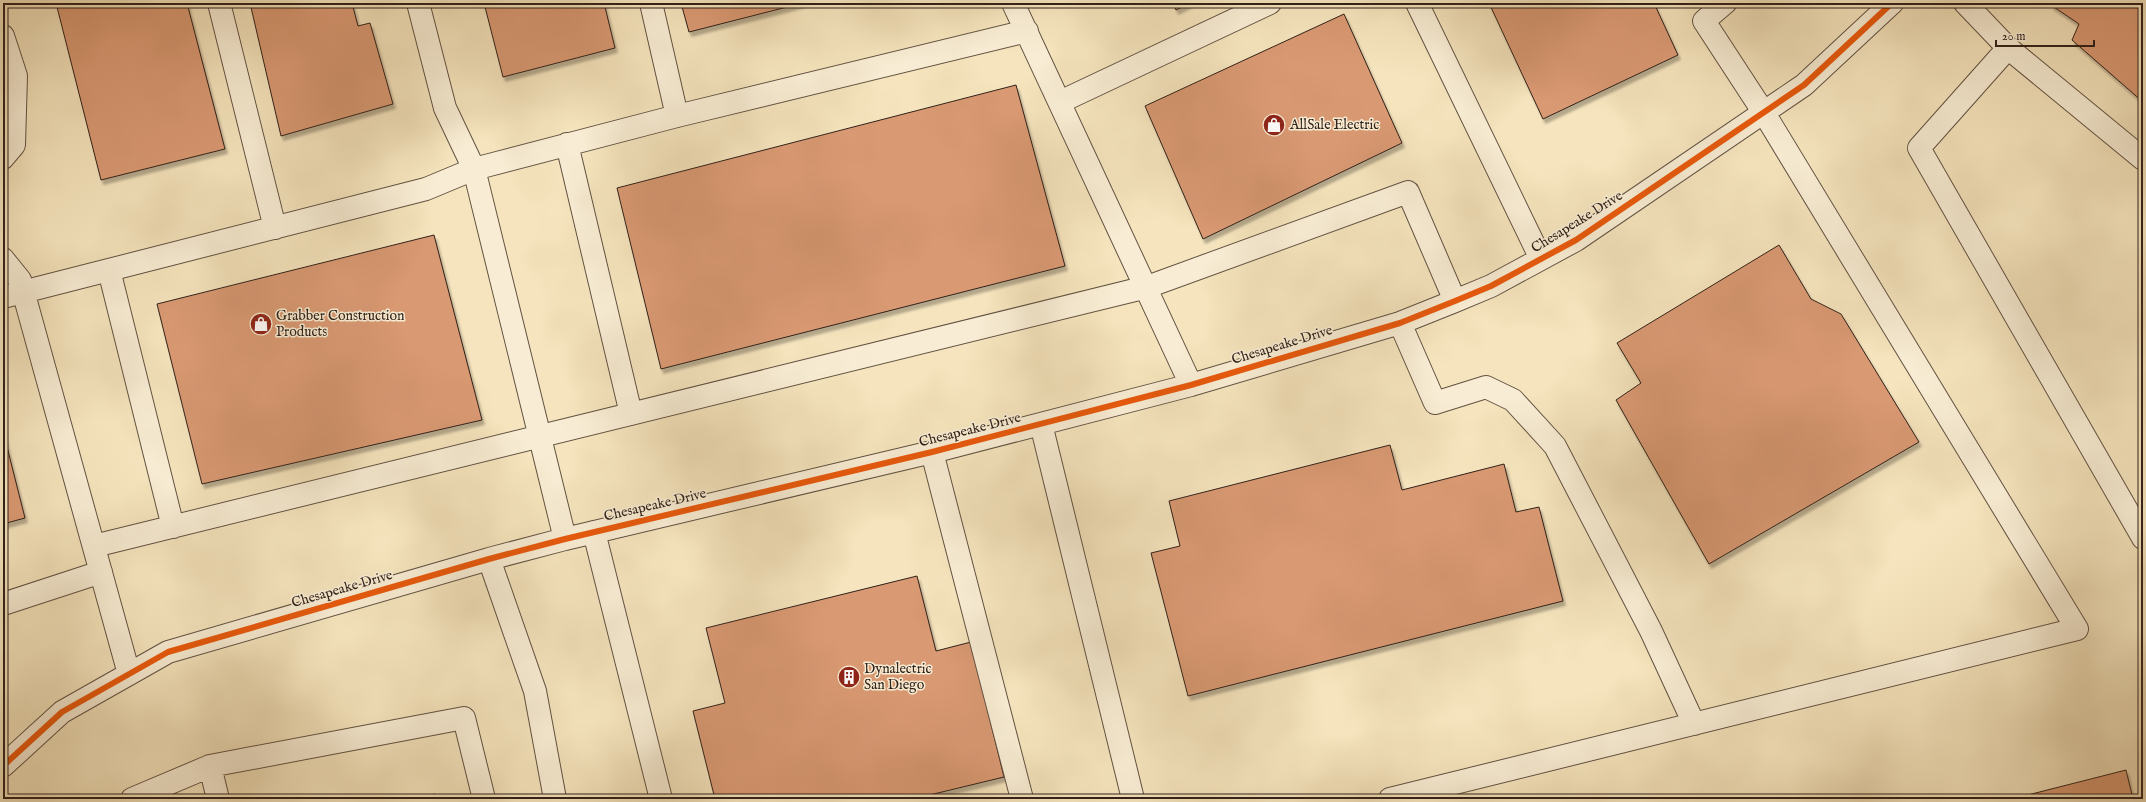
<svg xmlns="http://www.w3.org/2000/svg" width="2146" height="802" font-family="'IM FELL English',serif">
<defs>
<filter id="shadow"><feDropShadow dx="2.5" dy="4.5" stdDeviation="1" flood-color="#0004"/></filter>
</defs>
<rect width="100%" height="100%" fill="#f5e4bd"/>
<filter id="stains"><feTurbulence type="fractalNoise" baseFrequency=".005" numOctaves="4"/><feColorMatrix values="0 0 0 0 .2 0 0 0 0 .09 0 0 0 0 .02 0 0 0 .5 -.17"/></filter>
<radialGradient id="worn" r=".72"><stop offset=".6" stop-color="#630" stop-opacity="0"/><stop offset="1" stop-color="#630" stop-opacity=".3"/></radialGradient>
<path fill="#d99973" stroke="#312119" filter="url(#shadow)" d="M56 3H187L225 149 101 180Z
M250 3H352L358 26 370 23 393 104 281 136Z
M484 3H604L615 48 503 77Z
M681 3H803L689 32Z
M1173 3H1190L1176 10Z
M1489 3H1654L1678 55 1543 119Z
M2052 3H2143V102L2072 40 2079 24 2051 5Z
M1344 14 1402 143 1203 239 1145 106Z
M1016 85 1065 266 661 369 617 188Z
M434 235 482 420 202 484 157 304Z
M1779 245 1811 299 1841 314 1919 442 1709 564 1616 400 1641 383 1617 343Z
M3 431 25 518 3 524Z
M1390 445 1402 490 1504 464 1516 512 1539 507 1563 601 1188 696 1151 553 1180 546 1169 501Z
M917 576 936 651 971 642 1004 777 913 799H715L693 711 725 703 706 628Z
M2126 770 2133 799H2012Z
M435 794 436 799H416Z"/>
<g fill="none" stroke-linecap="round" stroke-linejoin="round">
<g stroke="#625242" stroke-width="24">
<path id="minor" d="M219 3 275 228
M418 3 445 108 474 169 565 539
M651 3 677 116
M1013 3 1191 385
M1417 3 1541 259
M1965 3 2008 48 2143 159
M3 36 16 76 14 145 3 158
M2008 48 1919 148 2143 538
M1060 102 1270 3
M567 144 631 414
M3 259 20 280 129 674
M109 270 173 527
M3 297 426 189 474 169 677 116 1027 31
M1400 323 1435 403 1486 387 1513 400 1555 446 1651 631 1694 724
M1041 424 1133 799
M932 452 1022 799
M594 532 661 799
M94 546 1147 287 1408 192 1455 301
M489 559 535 691 555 799
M3 604 101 572
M3 766 62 712 168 652 489 559 565 539 932 452 1191 385 1400 323 1455 301 1491 286 1576 240 1804 85 1892 3
M210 766 218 799
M132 799 210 766 464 718 484 799
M1390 799 2077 629 1764 113 1704 21 1725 3"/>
</g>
<use href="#minor" stroke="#f8edd4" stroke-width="22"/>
<g stroke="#f8edd4" stroke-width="8">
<path id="cycleway" d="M3 766 62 712 168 652 489 559 565 539 932 452 1191 385 1400 323 1455 301 1491 286 1576 240 1804 85 1892 3"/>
</g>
<use href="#cycleway" stroke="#e8590c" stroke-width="6"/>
</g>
<defs>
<g id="shop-disc" transform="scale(1.15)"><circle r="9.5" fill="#8f2418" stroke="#f8edd4"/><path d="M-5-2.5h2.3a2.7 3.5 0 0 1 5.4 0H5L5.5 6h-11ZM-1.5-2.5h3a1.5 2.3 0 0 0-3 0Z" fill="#fff"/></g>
<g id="building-disc" transform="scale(1.15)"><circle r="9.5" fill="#8f2418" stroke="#f8edd4"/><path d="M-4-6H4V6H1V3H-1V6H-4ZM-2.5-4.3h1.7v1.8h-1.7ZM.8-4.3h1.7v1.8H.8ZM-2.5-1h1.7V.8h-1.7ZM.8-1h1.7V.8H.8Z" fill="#fff"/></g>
</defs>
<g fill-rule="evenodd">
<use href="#shop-disc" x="1274" y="125"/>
<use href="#shop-disc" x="261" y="324"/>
<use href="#building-disc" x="849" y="677"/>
</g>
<g text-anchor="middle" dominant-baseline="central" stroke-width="3" stroke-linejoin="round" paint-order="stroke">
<g font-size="14" fill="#312119" stroke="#f8edd4" text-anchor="start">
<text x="1290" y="125">AllSale Electric</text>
<text x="276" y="316">Grabber Construction<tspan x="276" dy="16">Products</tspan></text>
<text x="864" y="669">Dynalectric<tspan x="864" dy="16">San Diego</tspan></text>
</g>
<g font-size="14" fill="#312119" stroke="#f8edd4">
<text transform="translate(1577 222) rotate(-32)">Chesapeake Drive</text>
<text transform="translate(1282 345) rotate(-17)">Chesapeake Drive</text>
<text transform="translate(970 430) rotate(-14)">Chesapeake Drive</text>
<text transform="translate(655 505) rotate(-13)">Chesapeake Drive</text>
<text transform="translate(342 589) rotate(-16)">Chesapeake Drive</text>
</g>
</g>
<rect width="2146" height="802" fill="none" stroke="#f5e4bd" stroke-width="16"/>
<rect x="4" y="4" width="2138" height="794" fill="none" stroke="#312119" stroke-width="2"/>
<rect x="8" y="8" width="2130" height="786" fill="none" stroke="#312119"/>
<path d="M1996 40v6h98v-6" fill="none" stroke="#312119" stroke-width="2"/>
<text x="2002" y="40" font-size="12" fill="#312119" stroke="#f8edd4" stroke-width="3" paint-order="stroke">20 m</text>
<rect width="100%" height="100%" filter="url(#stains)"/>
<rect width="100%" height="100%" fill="url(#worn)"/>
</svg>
